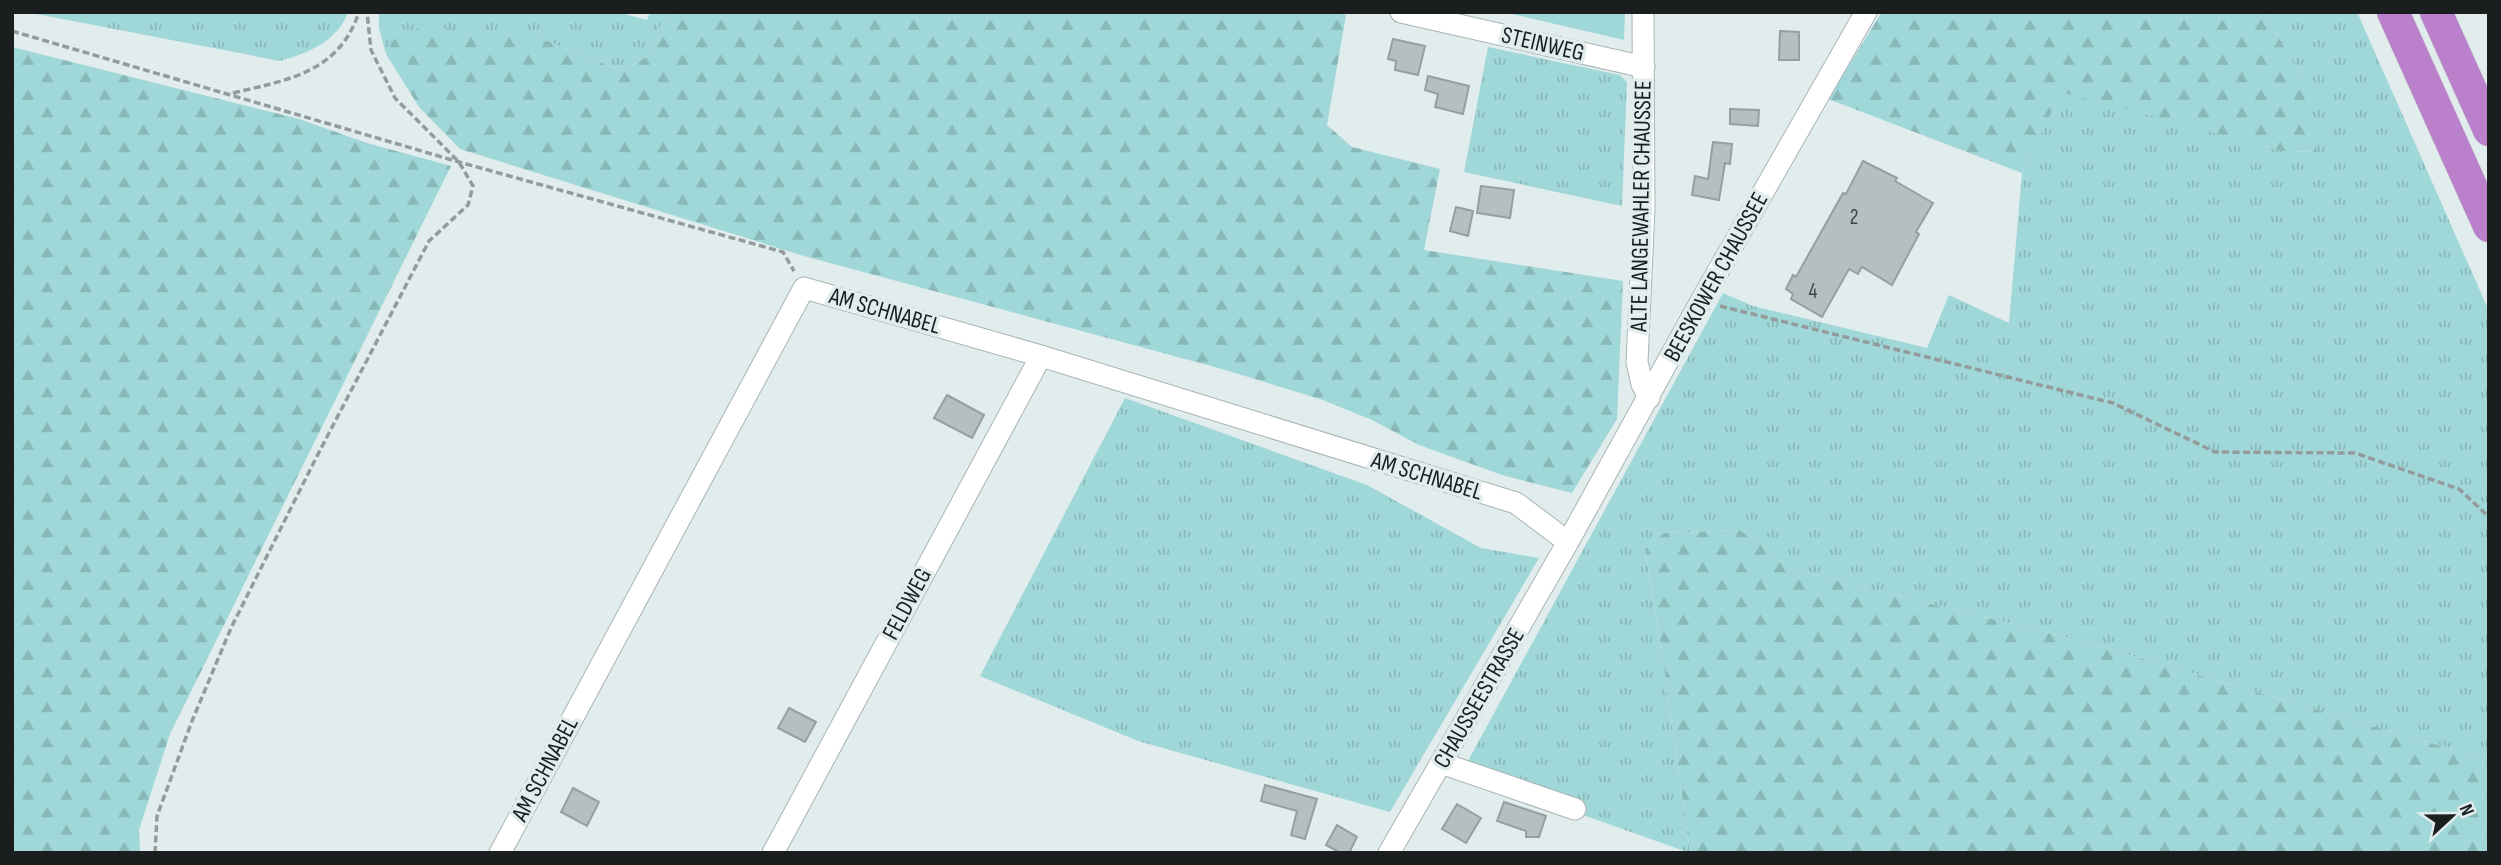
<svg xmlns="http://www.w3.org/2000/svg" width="2501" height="865" font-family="'Sofia Sans Condensed',sans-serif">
<defs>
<pattern id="grass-tufts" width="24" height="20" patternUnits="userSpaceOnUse" patternTransform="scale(1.75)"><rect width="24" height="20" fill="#a0d7d8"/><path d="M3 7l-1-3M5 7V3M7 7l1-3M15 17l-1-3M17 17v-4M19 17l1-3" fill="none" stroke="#89b8b9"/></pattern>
<pattern id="forest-firs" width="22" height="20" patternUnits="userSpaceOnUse" patternTransform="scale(1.75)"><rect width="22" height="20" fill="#a0d7d8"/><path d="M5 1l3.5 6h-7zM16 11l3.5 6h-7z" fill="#89b8b9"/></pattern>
</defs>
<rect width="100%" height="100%" fill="#e1ecec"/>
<path fill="url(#grass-tufts)" d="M26 12H348C339 40 307 54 280 61Z
M379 12H618L647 20 650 12H677L661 24 653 52 624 72 530 34 394 39 386 54 379 28Z
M2264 12H2357L2489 311V760L2092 644 1790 569 1757 541 1739 530 1664 533 1645 550 1662 652 1690 853 1462 772 1723 293 1753 306 1927 348 1949 295 2009 323 2022 173 2061 91 2283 151 2316 152 2305 83Z
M1488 47 1620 75 1627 82 1622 206 1464 172Z
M1125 398 1367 485 1481 548 1539 558 1390 812 1138 741 980 676Z"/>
<path fill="url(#forest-firs)" d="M677 12H1335L1346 15 1327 125 1352 147 1440 169 1424 250 1623 281 1617 419 1572 493 1502 475 1419 445 1372 420 1323 400 1222 369 804 256 460 149 419 107 386 54 394 39 421 27 530 34 624 72 653 52 661 24Z
M1882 12H2264L2305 83 2317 152 2283 151 2061 92 2022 173 1828 99Z
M12 47 299 119 367 143 451 166 170 734 139 830 140 853H12Z
M1739 530 1757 541 1790 569 2092 644 2489 760V853H1690L1662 652 1645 549 1664 533Z"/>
<path fill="#a0d7d8" d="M1504 12H1625L1624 40Z"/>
<path fill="#b4bfbf" stroke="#959f9f" stroke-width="2" d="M1780 31 1799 32V60H1779Z
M1393 39 1425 46 1418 75 1395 70 1396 61 1388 59Z
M1428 76 1469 86 1463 114 1435 107 1438 94 1425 90Z
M1730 109 1759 110 1758 126 1730 124Z
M1713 142 1732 144 1730 164 1725 163 1719 200 1692 195 1695 176 1708 179Z
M1863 161 1897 178 1895 181 1933 203 1916 232 1919 234 1892 285 1862 267 1858 274 1849 269 1822 317 1791 299 1793 294 1786 289 1793 275 1796 277 1843 193 1846 194Z
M1481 186 1514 190 1510 218 1477 213Z
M1456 207 1473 211 1468 236 1450 231Z
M947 395 984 415 972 438 934 418Z
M789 708 816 722 805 742 778 728Z
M1265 785 1317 799 1305 839 1291 835 1297 811 1261 801Z
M573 788 599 802 587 826 561 812Z
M1504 802 1546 816 1539 837H1526V831L1497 821Z
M1457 804 1481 818 1466 843 1442 829Z
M1337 825 1357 837 1349 853H1341L1326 845Z"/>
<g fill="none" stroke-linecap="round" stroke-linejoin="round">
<g stroke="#a9b4b4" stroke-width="23">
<path id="minor" d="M1401 12 1644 67
M1643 12 1644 208 1637 362 1642 384 1649 398
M1441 763 1575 809
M500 853 804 288 1041 356 1516 503 1568 542
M773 853 1041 356
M1389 853 1568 542 1701 301 1866 12"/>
</g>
<g stroke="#c8c9c9" stroke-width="33">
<path id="highway" d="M2393 12 2489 226
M2436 12 2489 130"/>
</g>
<path stroke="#939b9b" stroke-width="3.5" stroke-dasharray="7 3.5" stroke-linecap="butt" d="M12 31 459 162 783 252 794 271
M233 93C287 80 339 73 359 12
M1720 306 2113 403 2215 452 2355 453 2459 489 2489 517
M155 853 157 816 192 721 231 628 316 458 429 241 468 205 473 186 459 162 395 98 371 50 367 12"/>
<use href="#minor" stroke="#fff" stroke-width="21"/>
<use href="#highway" stroke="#ba80cb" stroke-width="32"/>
</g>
<g text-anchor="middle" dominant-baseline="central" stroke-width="7" stroke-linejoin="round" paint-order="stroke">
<g font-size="21" fill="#404646">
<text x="1854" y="217">2</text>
<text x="1813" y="291">4</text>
</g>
<g font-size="24" fill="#1a1e1e" stroke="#e1ecec">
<text transform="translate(1543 44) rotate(13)">STEINWEG</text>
<text transform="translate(1641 206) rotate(-89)">ALTE LANGEWAHLER CHAUSSEE</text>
<text transform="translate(1716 277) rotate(-61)">BEESKOWER CHAUSSEE</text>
<text transform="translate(885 311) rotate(16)">AM SCHNABEL</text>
<text transform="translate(1427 476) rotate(17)">AM SCHNABEL</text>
<text transform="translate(907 604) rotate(-62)">FELDWEG</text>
<text transform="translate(1479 698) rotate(-60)">CHAUSSEESTRASSE</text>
<text transform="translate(545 769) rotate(-62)">AM SCHNABEL</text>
</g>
</g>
<rect width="2501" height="865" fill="none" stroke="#1a1e1e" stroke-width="28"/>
<g transform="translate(2452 816) rotate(68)" stroke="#e1ecec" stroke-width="5" paint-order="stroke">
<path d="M0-5L12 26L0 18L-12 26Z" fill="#1a1e1e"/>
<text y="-10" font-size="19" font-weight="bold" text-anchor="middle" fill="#1a1e1e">N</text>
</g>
</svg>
